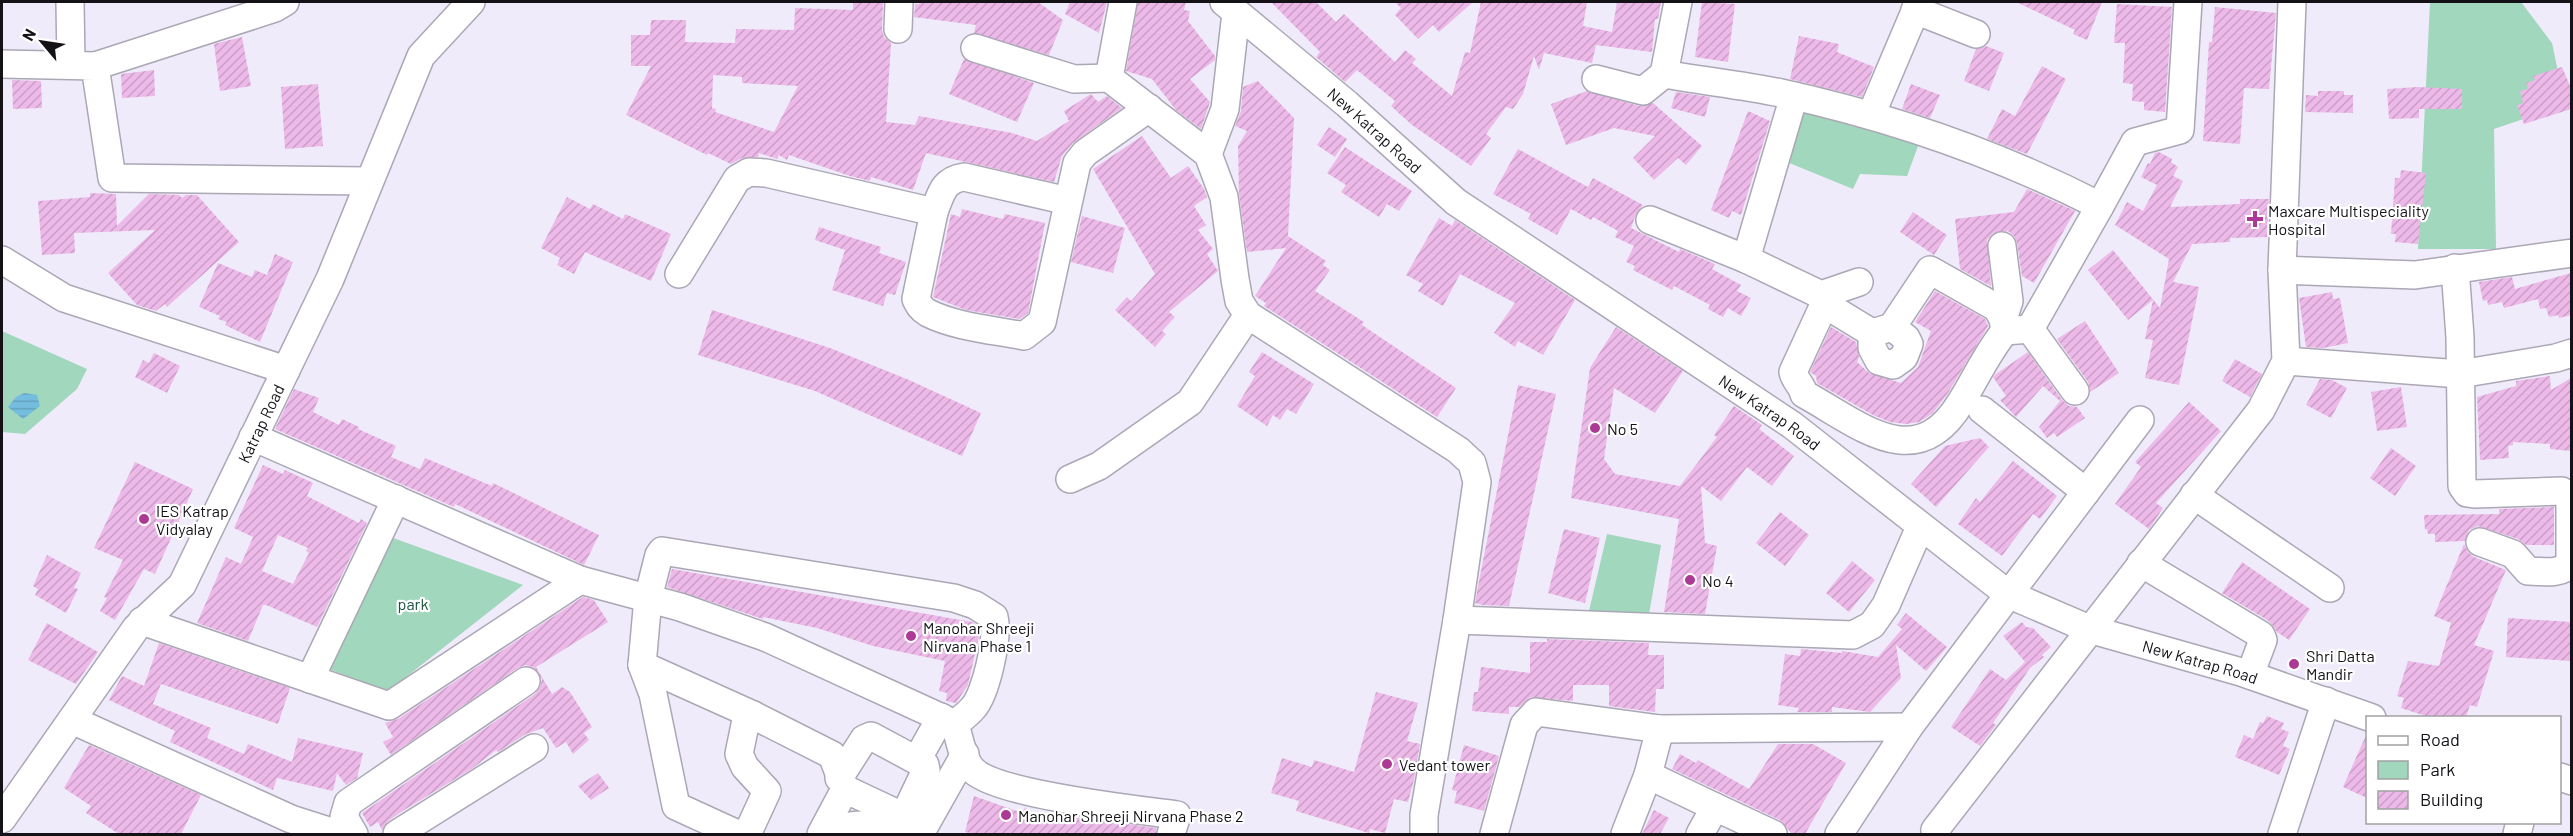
<svg xmlns="http://www.w3.org/2000/svg" width="2573" height="836" font-family="Barlow,sans-serif">
<defs>
<pattern id="water-rules" width="6" height="5" patternUnits="userSpaceOnUse" patternTransform="scale(1.5)"><rect width="6" height="5" fill="#75bddf"/><path d="M0 2.5h6" fill="none" stroke="#64a1bf"/></pattern>
<pattern id="building-hatch" width="6" height="6" patternUnits="userSpaceOnUse" patternTransform="scale(1.5)"><rect width="6" height="6" fill="#edb9e9"/><path d="M-1 1l2-2M0 6l6-6M5 7l2-2" fill="none" stroke="#ca9ec7"/></pattern>
</defs>
<rect width="100%" height="100%" fill="#f0ebfa"/>
<path fill="#a0d7bd" d="M2430 2H2521L2552 43 2565 105 2494 129 2496 249H2418Z
M1800 103 1921 138 1907 176 1860 174 1853 189 1782 160Z
M2 331 87 369 77 389 25 434 2 432Z
M1607 534 1661 545 1647 626 1589 611Z
M385 535 523 585 387 692 324 667Z"/>
<path fill="url(#water-rules)" d="M24 393 37 395 40 406 23 419 8 407 16 397Z"/>
<path fill="url(#building-hatch)" fill-rule="evenodd" d="M853 2H883L882 29 884 37 891 43 886 122 915 125 919 116 1012 133 1037 141 1069 121 1064 111 1091 94 1098 102 1107 96 1122 108 1073 143 1062 156 1054 182 926 153 913 190 871 177 870 181 850 176 789 155 787 160 779 155 777 159 759 153 758 157 742 158 731 164 708 153 707 155 626 115 651 66H631V35H650L651 20H686L685 42 735 43 736 29 794 30 795 8 853 10ZM713 75 742 77V83L798 86 774 132 715 112 716 109 712 108Z
M920 2H1038L1063 20 1049 55 974 33 976 25 914 17 915 4H919Z
M1070 2H1107L1099 33 1065 14Z
M1138 2H1186L1184 10 1190 11 1188 21 1215 56V60L1190 79 1210 102 1201 129 1176 110 1152 79 1126 71Z
M1271 2H1316L1336 22 1344 14 1395 62 1405 50 1416 59 1412 63 1452 96 1465 52 1470 53 1481 2H1587L1583 26 1612 32 1617 2H1661L1658 19H1655L1652 52 1596 45 1592 63 1544 53 1539 70 1534 56 1523 94 1513 109 1506 107 1486 134 1491 138 1471 166 1412 125 1391 106 1395 101 1357 70 1345 82 1316 57 1320 52Z
M1395 2H1473L1439 32 1433 25 1418 39 1395 15 1401 8Z
M1702 2 1735 4 1728 62 1695 57Z
M2016 2H2102L2087 40 2073 34 2075 30Z
M2117 4 2172 7 2165 112 2144 110V102L2132 101 2133 84 2123 83 2125 43H2114Z
M2215 7 2276 13 2269 89 2244 88 2240 144 2203 141 2209 42H2212Z
M1799 36 1839 44 1837 52 1874 67 1862 97 1790 79Z
M242 37 251 86 220 91 214 44Z
M1986 46 2004 53 1989 91 1964 81 1976 49Z
M964 59 1034 83 1017 122 949 94Z
M2042 66 2066 79 2027 154 1987 139 2002 109 2015 116Z
M2562 67 2571 88V109L2524 124 2517 105 2523 103 2520 91 2528 89 2526 83 2535 80 2533 76Z
M154 70 155 96 122 98 121 74Z
M12 80 41 81 42 108 13 109Z
M1258 81 1294 118 1288 236 1326 261 1323 265 1330 270 1315 291 1364 322 1362 325 1456 388 1437 417 1264 306 1266 303 1255 296 1286 248 1247 252 1239 194 1238 146 1247 131 1235 126 1241 111 1243 87Z
M318 84 323 146 285 149 281 87Z
M1911 84 1940 95 1930 118 1902 109Z
M2418 87 2462 89V109H2419V118L2389 119 2387 89Z
M1587 91 1639 106 1653 103 1702 146 1686 165 1678 158 1654 180 1633 158 1655 136 1614 128 1566 145 1551 104Z
M2318 91H2344V95H2353V113L2305 112 2306 95 2318 96Z
M1676 92 1710 97 1705 117 1671 108Z
M1748 111 1770 121 1741 215 1732 211 1729 218 1711 210Z
M1329 127 1347 139 1335 157 1317 145Z
M1142 136 1171 178 1188 166 1204 189 1207 197 1194 206 1206 225 1198 230 1213 249 1207 254 1218 271 1169 312 1175 317 1162 331 1166 334 1155 347 1115 310 1127 297 1131 301 1155 274 1093 169Z
M1345 147 1412 191 1399 211 1387 204 1379 217 1341 192 1346 185 1327 173Z
M1518 149 1588 187 1593 178 1643 205 1636 214 1631 228 1679 252 1680 249 1715 264 1712 269 1741 285 1737 291 1751 298 1741 316 1728 308 1723 317 1708 309 1710 305 1674 286 1672 290 1633 270 1635 266 1626 262 1634 246 1615 237 1618 231 1593 217 1591 220 1571 209 1557 235 1528 219 1531 214 1493 194Z
M2159 152 2172 159 2171 162 2178 167 2173 176 2183 181 2170 207 2240 204V199H2269L2267 237 2230 238V242L2192 244 2173 282 2199 287 2179 385 2145 378 2153 340 2145 339 2153 300 2128 320 2088 270 2113 250 2160 308 2169 259 2115 225 2127 202 2143 211 2157 185 2141 177 2148 163 2150 164 2155 153Z
M2401 170 2426 173 2418 244 2395 242 2396 234H2391L2395 178H2400Z
M2027 189 2075 211 2034 283 2022 276 2017 243 2014 236 2008 231 1993 233 1987 240 1991 286 1960 269 1955 219 2014 212Z
M90 193 116 194 117 226 149 194 179 195 182 198 186 195H197L239 242 167 307 165 304 156 311 137 305 108 273 155 230 74 233 75 253 42 255 38 201 90 197Z
M567 197 590 209 593 204 623 219 625 214 671 234 651 281 585 252 574 274 557 265 560 258 541 248Z
M962 209 1003 219 1005 214 1045 223 1028 313 1020 319 966 310 933 297 951 214 960 217Z
M1913 212 1947 235 1934 255 1900 232Z
M1082 216 1125 228 1113 273 1071 262Z
M1439 218 1452 226 1455 220 1575 300 1543 355 1518 341 1515 347 1494 333 1515 303 1460 274 1443 306 1418 291 1423 284 1406 275Z
M819 227 881 247 879 253 906 262 895 295 887 293 883 306 832 290 845 250 815 240Z
M275 254 293 262 260 342 225 325 227 322 218 319 220 316 199 307 218 263 252 277 255 270 267 275Z
M2571 273V315L2559 318 2558 315 2549 317 2546 308 2540 309 2538 299 2504 308 2502 302 2488 305 2487 300 2483 301 2479 282 2512 277 2515 289Z
M1935 291 1985 319 1988 326 1948 393 1933 413 1919 422 1906 424 1890 422 1873 415 1817 383 1816 376 1810 372 1831 327 1856 342 1859 357 1857 362 1869 373 1901 383 1918 367 1931 331 1915 322Z
M2332 292 2333 299 2340 298 2348 343 2323 348 2306 347 2299 298Z
M712 310 830 348 909 380 981 413 962 456 815 391 698 355Z
M2085 321 2119 373 2090 392 2088 382 2057 339Z
M1616 327 1683 371 1655 413 1614 388 1604 459 1615 474 1680 486 1717 437 1714 435 1734 406 1762 425 1759 429 1794 456 1772 486 1747 467 1721 501 1701 486 1705 543 1717 546 1705 614 1664 612 1679 519 1571 498 1590 368Z
M1262 352 1314 384 1296 414 1287 409 1280 420 1273 415 1267 426 1237 406 1255 376 1249 372Z
M2028 352 2062 400 2069 406 2077 407 2085 418 2057 437 2054 433 2047 438 2039 427 2060 401 2043 386 2016 417 2000 400 2006 396 1993 377 1996 374Z
M154 353 180 366 167 393 135 377 143 360 149 363Z
M2235 359 2262 374 2250 397 2222 381Z
M2550 376 2551 390 2571 378V451L2550 449V444L2513 442V445L2508 446 2509 458 2480 460 2477 397 2516 386V381Z
M2320 379 2332 380 2347 388 2331 418 2306 405Z
M1518 385 1556 394 1509 606 1483 605 1475 603 1479 581Z
M2401 387 2407 427 2377 431 2371 392Z
M294 389 319 398 313 412 339 425 342 419 359 427 358 429 396 446 391 457 420 469 425 458 492 486 493 483 599 535 584 565 455 504 454 507 275 429Z
M2189 402 2221 431 2156 503 2163 508 2149 529 2115 504 2141 467 2135 462Z
M1980 438 1989 447 1936 507 1911 484 1945 446Z
M2391 448 2416 466 2395 496 2370 478Z
M2013 461 2057 496 2040 519 2033 514 2002 556 1958 524 1976 498 1980 502Z
M135 462 193 489 155 574 144 569 115 620 100 611 107 598 104 597 123 560 94 548Z
M263 465 283 474 285 470 313 483 307 496 359 523 361 519 367 523 317 627 266 605H263L248 641 197 623 226 557 241 564 253 537 234 528ZM278 535 308 548 306 551 309 553 293 584 262 571Z
M2554 507V545H2526L2518 539 2478 526 2469 530 2465 541 2435 542V534H2428L2427 529 2425 530 2424 515 2499 514V509Z
M1780 512 1809 535 1785 566 1756 543Z
M1564 529 1600 538 1585 603 1548 593Z
M2464 544 2468 552 2474 557 2506 570 2474 645 2494 651 2477 707 2470 705 2466 717H2429L2401 708 2404 698 2397 696 2408 661 2439 666 2451 623 2434 616Z
M47 555 81 573 74 588 78 589 66 613 35 595 38 589 33 586Z
M1852 561 1875 580 1849 612 1826 593Z
M2242 562 2310 609 2289 640 2277 632 2269 621 2222 593Z
M672 569 972 622 979 626V636L968 685 956 703 946 701 947 693 939 691 945 661 873 646 817 628 763 617V619L667 587Z
M583 597 594 600 608 622 536 667 552 694 562 687 570 692 592 727 584 733 589 740 573 754 566 742 556 748 543 728 526 734 498 752 496 750 473 768 401 812 388 821 382 830 378 822 370 827 362 813 535 694 540 687 542 679 533 667 525 665 518 668 391 755 383 742 393 737 385 723 398 719Z
M1906 613 1947 647 1926 671 1896 645 1901 678 1870 712 1832 707V712H1797L1799 708 1778 705 1785 654 1800 656 1801 649 1842 653V651L1878 657 1902 629 1897 625Z
M2508 618 2571 622V661L2506 657Z
M2022 622 2026 627 2033 628 2051 647 2042 655 2044 657 2030 668 1993 723 1996 725 1980 746 1951 727 1990 669 2006 680 2025 662 2003 636Z
M47 623 98 652 76 684 28 660Z
M1547 639 1649 643 1648 655H1664V689H1656L1655 712 1609 706V685H1573V701L1531 697 1519 707H1509V714L1472 711 1474 692H1478L1481 667 1530 673V642H1547Z
M159 643 290 688 278 724 161 684 153 704 211 728 207 738 244 754 248 744 292 762 298 738 363 753 357 778 346 785 337 773 333 791 277 778 273 790 170 742 175 731 109 700 122 676 144 686Z
M1376 692 1418 703 1407 741 1420 744 1414 780 1408 802 1394 799 1385 833 1370 829 1369 833 1296 811 1299 801 1271 793 1282 758 1312 767 1314 760 1354 772Z
M2267 716 2284 723 2281 729 2289 732 2283 746 2290 749 2279 775 2235 757 2244 735 2253 739 2260 722 2263 723Z
M2367 733V798L2343 787Z
M1778 744H1813L1846 763 1805 834H1792L1780 820 1672 769 1680 754 1696 763 1698 760 1749 789Z
M89 745 201 795 181 834H119L86 813 91 806 64 788Z
M1464 745 1499 756 1484 811 1454 803 1457 791 1452 790Z
M598 773 609 788 591 800 578 786Z
M974 796 1022 813 1025 807 1032 815 1075 817 1156 828V834H976L965 832Z
M1654 810 1669 818 1660 834H1642Z"/>
<g fill="none" stroke-linecap="round" stroke-linejoin="round">
<g stroke="#aba7b5" stroke-width="30">
<g id="minor">
<path d="M70 2 71 65"/>
<path id="s1" d="M1224 2 1347 104 1456 202 1792 425 2008 594 2089 629 2241 672 2372 718"/>
<path d="M1678 2 1664 74C1703 81 1743 85 1781 93 1891 117 2000 155 2100 206L2135 142 2180 130 2188 2"/>
<path d="M1915 10 1976 34"/>
<path d="M898 29 899 2"/>
<path d="M975 48 1074 79 1109 78 1208 154 1224 197 1235 279 1239 301 1248 315 1458 450 1472 463 1477 482 1457 620 1424 815V834"/>
<path d="M2 64 95 66 112 178 368 181"/>
<path d="M95 66 275 8 285 2"/>
<path d="M1109 78 1123 2"/>
<path d="M1596 79 1643 91 1664 74"/>
<path d="M1871 115 1919 2"/>
<path d="M1208 154 1225 109 1236 13"/>
<path d="M934 212C941 194 943 180 964 177L1068 201"/>
<path d="M1650 220 1746 259 1821 295 1859 282"/>
<path d="M2002 246 2009 301 2003 319"/>
<path d="M1746 259 1794 96"/>
<path d="M2 260 64 298 286 370"/>
<path d="M2455 268 2460 337 2462 486 2467 493 2474 494 2562 491 2570 497V565C2557 575 2544 571 2528 571L2513 554 2480 542"/>
<path d="M2282 270 2415 275 2572 253"/>
<path d="M679 274 737 179 749 172 766 173 934 212 916 299C919 305 921 309 928 313 956 327 994 330 1024 336L1042 322 1077 163 1085 153 1149 108"/>
<path d="M1892 327 1930 270 1997 308 2003 319 2005 331"/>
<path d="M2030 329 2100 206"/>
<path d="M2030 329 2075 391"/>
<path d="M1872 333 1892 327 1906 338 1909 344 1904 357 1893 365 1879 361 1872 348V333L1831 308 1822 309 1793 372C1795 381 1802 385 1804 394 1859 424 1916 477 1961 402 1976 378 1987 353 2005 331L2030 329"/>
<path d="M2286 361 2460 374 2556 358 2572 353"/>
<path d="M1982 410 2086 492"/>
<path d="M1070 479 1099 466 1190 402 1248 315"/>
<path d="M2194 495 2330 588"/>
<path d="M2141 563 2261 635 2263 640 2250 675"/>
<path d="M580 580 680 607 765 637 955 724C959 737 962 756 970 767 989 794 1139 810 1177 815L1171 834"/>
<path d="M1457 620 1853 635 1872 625 1886 605 1920 527"/>
<path d="M142 621 389 706 580 580 253 437"/>
<path d="M642 665 753 715"/>
<path d="M310 679 396 499"/>
<path d="M72 720 291 819 338 834"/>
<path d="M917 760 941 717"/>
<path d="M1648 775 1715 807"/>
<path d="M2560 777 2572 781"/>
<path d="M839 778 864 739 871 736 925 765 926 770 907 810 898 814 845 789"/>
<path id="s2" d="M2 819 136 628 182 585 330 279 421 56 471 2"/>
<path d="M354 834 344 817 348 803 526 681"/>
<path d="M397 834 534 748"/>
<path d="M821 834 845 789 832 755 753 715 746 720 739 754 745 767 767 791 750 828 743 834 735 833 676 806 653 694 642 665 648 598 659 555 662 551 954 598 975 605 994 617C999 636 986 694 973 708 968 714 961 719 955 724"/>
<path d="M834 834C853 816 893 830 917 834"/>
<path d="M920 834 965 754"/>
<path d="M1494 834 1524 725 1536 712 1660 729 1909 727"/>
<path d="M1625 834 1648 775 1660 729"/>
<path d="M1700 834 1715 807 1773 834"/>
<path d="M1839 834 1909 727 2140 420"/>
<path d="M1937 834 1935 830 2261 410 2286 361 2282 270 2292 2"/>
<path d="M2282 834 2326 701"/>
<path d="M2517 834 2520 822"/>
</g>
</g>
<use href="#minor" stroke="#fff" stroke-width="27"/>
</g>
<g fill="#ac3a95" stroke="#fff" stroke-width="2">
<path d="M2252 210h6v6h6v6h-6v6h-6v-6h-6v-6h6z"/>
<circle cx="1595" cy="428" r="6"/>
<circle cx="144" cy="519" r="6"/>
<circle cx="1690" cy="580" r="6"/>
<circle cx="911" cy="636" r="6"/>
<circle cx="2294" cy="664" r="6"/>
<circle cx="1387" cy="764" r="6"/>
<circle cx="1006" cy="815" r="6"/>
</g>
<g text-anchor="middle" dominant-baseline="central" stroke-width="4.5" stroke-linejoin="round" paint-order="stroke">
<g font-size="16" fill="#141217" stroke="#fff">
<text stroke="none"><textPath href="#s1" startOffset="198">New Katrap Road</textPath></text>
<text stroke="none"><textPath href="#s1" startOffset="684">New Katrap Road</textPath></text>
<text stroke="none"><textPath href="#s2" startOffset="476">Katrap Road</textPath></text>
<text stroke="none"><textPath href="#s1" startOffset="1188">New Katrap Road</textPath></text>
</g>
<g font-size="16" fill="#141217" stroke="#fff" text-anchor="start">
<text x="2268" y="210">Maxcare Multispeciality<tspan x="2268" dy="18">Hospital</tspan></text>
<text x="1607" y="428">No 5</text>
<text x="156" y="510">IES Katrap<tspan x="156" dy="18">Vidyalay</tspan></text>
<text x="1702" y="580">No 4</text>
<text x="923" y="627">Manohar Shreeji<tspan x="923" dy="18">Nirvana Phase 1</tspan></text>
<text x="2306" y="655">Shri Datta<tspan x="2306" dy="18">Mandir</tspan></text>
<text x="1399" y="764">Vedant tower</text>
<text x="1018" y="815">Manohar Shreeji Nirvana Phase 2</text>
</g>
<g font-size="16" fill="#1c553f" stroke="#fff">
<text x="413" y="603">park</text>
</g>
</g>
<rect width="2573" height="836" fill="none" stroke="#141217" stroke-width="6"/>
<rect x="2366" y="716" width="195" height="108" fill="#ffffff" stroke="#a1a0a2" stroke-width="1.5"/>
<rect x="2378" y="736" width="30" height="9" fill="#ffffff" stroke="#a1a0a2" stroke-width="1.5"/>
<text x="2420" y="746" font-size="18" fill="#141217">Road</text>
<rect x="2378" y="761" width="30" height="18" fill="#a0d7bd" stroke="#a1a0a2" stroke-width="1.5"/>
<text x="2420" y="776" font-size="18" fill="#141217">Park</text>
<rect x="2378" y="791" width="30" height="18" fill="url(#building-hatch)" stroke="#a1a0a2" stroke-width="1.5"/>
<text x="2420" y="806" font-size="18" fill="#141217">Building</text>
<g transform="translate(42 42) rotate(299)" stroke="#ffffff" stroke-width="4.5" paint-order="stroke">
<path d="M0-4.5L10 22L0 15L-10 22Z" fill="#141217"/>
<text y="-9" font-size="16" font-weight="bold" text-anchor="middle" fill="#141217">N</text>
</g>
</svg>
